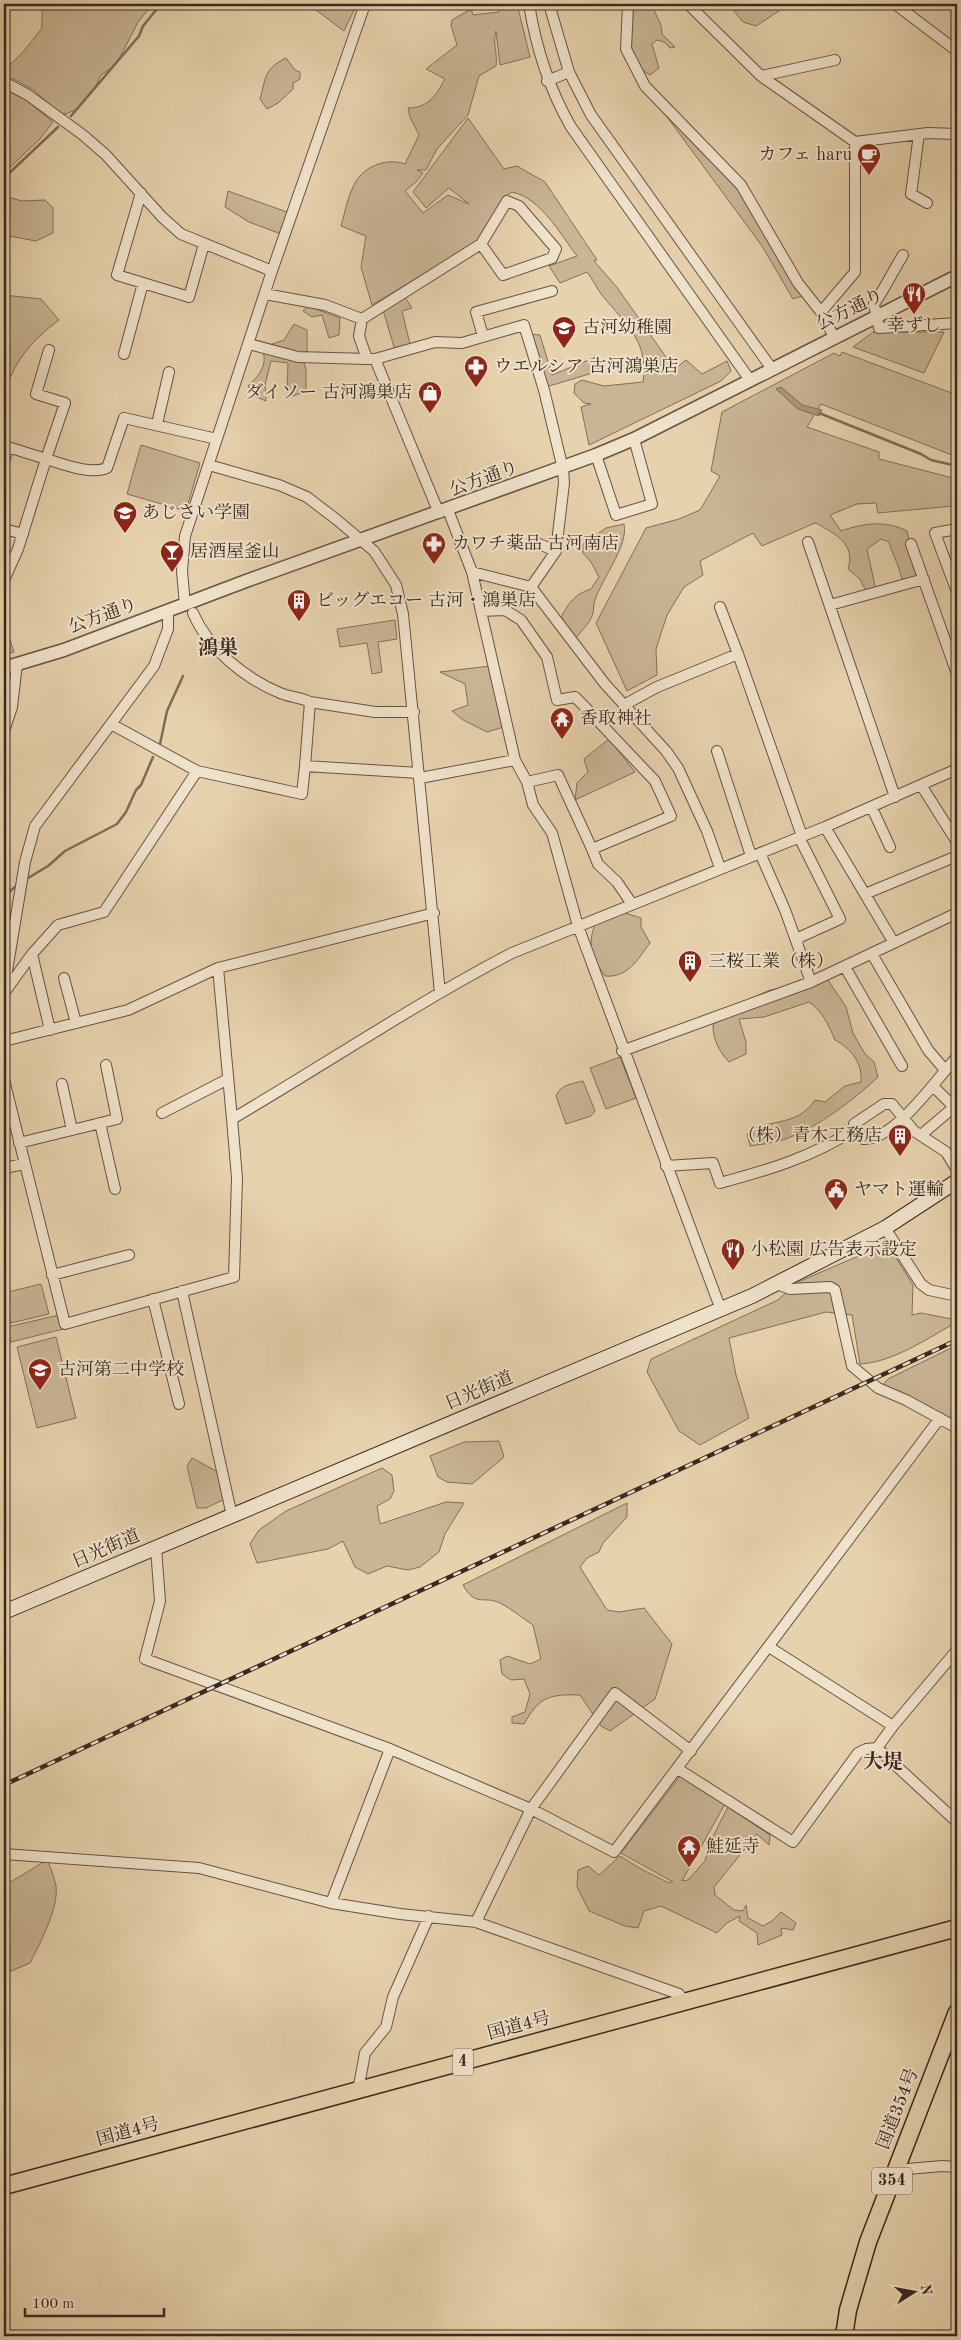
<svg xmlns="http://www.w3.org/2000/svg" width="961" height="2340" font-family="'Old Standard TT','Noto Serif JP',serif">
<rect width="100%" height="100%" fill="#e6d2ad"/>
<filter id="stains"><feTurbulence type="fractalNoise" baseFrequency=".004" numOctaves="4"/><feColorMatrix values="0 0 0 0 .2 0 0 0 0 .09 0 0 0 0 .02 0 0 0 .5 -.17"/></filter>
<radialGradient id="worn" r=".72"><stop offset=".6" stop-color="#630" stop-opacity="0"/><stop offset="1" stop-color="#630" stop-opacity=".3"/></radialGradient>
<path fill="#c9b595" stroke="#826f5a" d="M45 4H153L138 22 120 57 112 67 100 76 95 89 77 109 66 114 56 112 34 90 4 74V71L24 51 42 28V6Z
M308 4H357L344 31Z
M500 4H517L530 57 500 65 496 31C492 44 498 53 496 66L479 76 468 115 437 149 426 170H417L423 173 416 182 405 191 423 213 448 195 469 204 449 188 426 208 413 192 468 118 504 169 517 166 545 182 597 260 594 261 616 286 673 367 672 371 686 360 702 374 727 361 731 371 721 381 589 445 581 407 591 404 584 403 574 393 575 384 582 380 604 386 643 382C649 340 625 324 602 295 596 288 593 279 587 272L560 283 549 266 577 256C560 234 541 198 512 192L504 197 480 240 372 305 361 267 366 236 341 226C345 213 347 199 353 187 361 167 386 157 405 164L419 135 410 117 408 108C429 108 436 95 445 79L426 69 457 45 451 25 452 20 471 9 473 15 499 12Z
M633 4H654C653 16 662 19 662 34L675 47 670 48 664 42 657 40 652 44 659 68 650 75C620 58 635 30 633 4Z
M728 4H781L779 11 756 26 743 22Z
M286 58 295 70 300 72V79L293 83V89L278 103 267 109 260 99C266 77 264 69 286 58Z
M4 89 26 100 53 122 40 139 4 173Z
M659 106 738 186 802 296 793 299 762 246Z
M228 191 287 212 281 234 249 222 225 207Z
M4 196 22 201 45 200 53 208V233L36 241 4 235Z
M4 295 41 299 59 320C31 341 13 362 4 396Z
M405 297 412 308 402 311 410 344 395 350 383 310Z
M308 306 340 318 339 335 329 338 322 315 312 317 303 311Z
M294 324 307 330V355L269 345 284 340Z
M873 332H944L924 373 853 347Z
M530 334 540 335 552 375 596 357 599 371 546 387Z
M262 350 302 355 306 370V392L292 396 287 392 288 363 271 361 265 385 266 401 254 396 248 386C258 377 269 364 262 350Z
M842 352 957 395V457L821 404 807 427 879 452V459L957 479V508L954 506 878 513 876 503 857 504 830 515 841 531C864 523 885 520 907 531L917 579 902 581C900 567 893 556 889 542L881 539 867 549 877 595 866 591 860 579 848 569C856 544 836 535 818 524L815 523 762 546 753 533 700 561 703 575 684 587 667 615 656 649 657 675 627 691 596 623 646 528 679 519 700 510 720 476 711 471 722 412 834 353 840 356Z
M141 445 200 463 186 511 127 494Z
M624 524C629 547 599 581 594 604 593 608 594 612 592 616 589 624 581 631 576 638L561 618C568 603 575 594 591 589L599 577 591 562 583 553V544L606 528Z
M395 620 397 639 378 642 382 672 372 674 367 643 340 647 337 629Z
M4 621 14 652 4 655Z
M490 666 504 727 487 732 463 720 452 711 468 705 465 684 440 672Z
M609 739 635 772 575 800 577 783 588 772 584 759Z
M625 913 641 918V927L650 943C637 960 628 978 605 976 591 956 587 947 595 924Z
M828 980 846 1007 853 1033 865 1054 874 1062 878 1077C855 1099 818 1127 788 1138 776 1143 762 1144 750 1146L747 1134C762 1118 796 1129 815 1100L825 1102 845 1086 861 1082C863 1064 851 1048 835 1040 829 1026 822 1010 809 1002L764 1017 739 1019 746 1042V1054L729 1062C719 1051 713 1040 713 1025L734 1006 770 990Z
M620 1057 636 1098 606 1109 590 1068Z
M583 1081 595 1111 591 1116 566 1124 556 1096C561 1084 572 1084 583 1081Z
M890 1248 913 1285 912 1315 921 1313 957 1320V1322C928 1338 894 1362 860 1364L852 1315 826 1312 729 1338 736 1375 749 1418 700 1445 679 1431 647 1372 651 1359 778 1300 798 1282 856 1257Z
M41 1284 49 1314 11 1323 4 1293Z
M59 1315 63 1329 11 1342 7 1327Z
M56 1337 76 1418 37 1428 17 1347Z
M957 1345V1420L935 1412 899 1391 882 1386 888 1379Z
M499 1441 504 1457 472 1484 447 1482 438 1477 430 1456 464 1442Z
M192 1458 218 1472 225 1499 206 1508H197L187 1466Z
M382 1468 392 1475 394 1491 390 1499 377 1506 380 1524 446 1502 464 1503 445 1534 439 1552 420 1567 408 1570 387 1566 368 1574 355 1567 343 1541 328 1549 257 1563 250 1544 259 1530 286 1511Z
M627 1503V1517L603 1543 599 1552 587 1558 580 1567 607 1610 619 1612 644 1608 672 1644 655 1699 610 1731 601 1726 580 1695C549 1694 539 1697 524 1724L512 1723V1717L525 1712 530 1694 524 1679 511 1680 502 1674 500 1660 507 1656 530 1664 541 1659 533 1625C522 1618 512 1609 500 1603 483 1595 476 1608 463 1585Z
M680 1776 725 1804 682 1881 688 1880 705 1861 711 1840 728 1807 770 1835 769 1845 757 1834 714 1887 715 1895 734 1910 743 1911 746 1905 748 1918 763 1926 772 1921 781 1912 796 1923 793 1930 781 1928 782 1935 758 1945 757 1933 739 1921 740 1916 727 1923 717 1933 661 1906 644 1911 638 1928 625 1926 589 1911 577 1887 578 1870 588 1866 599 1875 620 1856 641 1869 669 1883 673 1882 621 1853Z
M47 1860C51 1868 54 1877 56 1886 59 1908 40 1943 30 1963L4 1974V1886Z"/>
<path fill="#ac997d" stroke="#7f6c58" d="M781 387 802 405 822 410 819 416 798 409 776 389Z"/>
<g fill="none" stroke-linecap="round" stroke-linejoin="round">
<path stroke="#7f6c58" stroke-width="2.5" d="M71 116 139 36 143 26 161 4
M4 178 58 127
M819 413 921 454 931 460 957 466
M160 744 167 711 183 676
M28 878 48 866 65 851 117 824 126 812 136 790 141 785 153 757
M4 896 15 887"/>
<g stroke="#665343" stroke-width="12">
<path id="minor" d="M529 4C536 48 548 87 571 127L750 380
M549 4 569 72 591 115 772 369
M628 4 626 49 645 86 741 185 798 283 821 312 834 337
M688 4 761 76 855 142V272L821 312
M895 4 957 51
M761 76 835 60
M547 81 569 72
M4 82 28 95 83 135 106 155 162 217 181 234 272 271
M919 134 911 194 927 203
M855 142 928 133 957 134
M141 193 117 275 189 297 204 244
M903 255C893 271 885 288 874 304L879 328 957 323
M265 294 325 305 362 319 359 336 367 359H375L439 513
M362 319 481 244 507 201 519 206 556 249 552 258 503 275 481 244
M483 336 476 312 552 291
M249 344 298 357 367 359
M124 354 143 283
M375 359 435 342 462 343 524 325 544 390 563 469 564 483 556 551 531 587
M157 424 169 372
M596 455 616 515 652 504 634 439
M4 462 8 447 46 459 65 403 36 394 49 350
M209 465 279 485 307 497 337 520 374 551 396 585 403 614 440 993
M448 510 472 572 515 760 527 782 533 805 552 833 578 926 721 1310
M4 529 23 534
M957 529 935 533 957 592
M534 542 556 551
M808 542 895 797
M911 544 957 674
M472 572 531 587 605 684 666 751 678 768 707 831 720 868
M4 580 18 549 46 459C63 464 90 475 107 468L124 418 217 439
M185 605 182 571 185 536 272 271 365 4
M830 605 924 579
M720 607 738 654
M481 611 505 610 521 620 547 657 557 700 575 697 583 705 655 781 671 816 592 849 558 775 527 782
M193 613C208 648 244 678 280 693 289 697 300 697 310 702
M624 705 657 687 738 654 802 836
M414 712H375L310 702 305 766 419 773
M111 724 197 771 302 794 305 766
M4 731 12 707 17 664
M717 751 751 856
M420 778 515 760
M921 785 957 842
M872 808 890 847
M825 827 894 943
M592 849 598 864 617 882 632 904
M760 853 785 910 811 982
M865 894 957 856
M796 939 840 919 799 837
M32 954 58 925 104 912 197 771
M872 954 928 1050 945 1070
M845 967 902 1066
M218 968 232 1119
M64 978 76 1023
M4 989 25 862 35 826 154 666 168 629V611
M4 993 32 954 50 1030
M4 1041 128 1010 218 968 434 913
M622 1051 811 982 957 913
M957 1057C936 1079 895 1141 863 1139L854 1124 884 1104H892L914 1131 946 1152 957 1170
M4 1080 65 1324 234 1277 237 1178 232 1119C326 1064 416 1003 512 953L825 827 957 769
M62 1084 72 1130
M162 1113 228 1079
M100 1123 115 1189
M921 1135 954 1107 933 1086
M19 1143 117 1119 106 1065
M666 1166 713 1163 720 1183C768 1170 813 1157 855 1129
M4 1168 24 1164
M885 1228 921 1284 929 1290 957 1296
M52 1275 129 1255
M777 1284 790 1289 830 1287 835 1290 852 1366 878 1388 906 1400 957 1428
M182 1291 232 1516
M153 1299 179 1404
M156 1548 160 1601 145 1659 390 1749 531 1809 614 1852 940 1418
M769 1647 893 1726
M877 1748 893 1726 957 1650
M678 1769 793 1842 858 1753 866 1749 877 1748 957 1822
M4 1854 199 1868 331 1903 400 1914 476 1922 679 1994 685 2002
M331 1903 390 1749
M476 1922 531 1809 615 1693 691 1751
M358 2091 365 2053 386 2027 393 1997 429 1916
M896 2170 942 2166 957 2167"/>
</g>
<g stroke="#665343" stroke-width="15">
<path id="tertiary" d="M4 668 64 650 246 581 596 455 634 439 957 276"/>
</g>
<g stroke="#3b2920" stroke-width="16">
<path id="secondary" d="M4 1612 752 1296 885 1228 957 1181"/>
</g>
<g stroke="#3b2920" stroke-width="19">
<path id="trunk" d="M4 2186 957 1928
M844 2336 848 2310 868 2242 957 2012"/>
</g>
<use href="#minor" stroke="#efe2ca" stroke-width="10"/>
<use href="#tertiary" stroke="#efe2ca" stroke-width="12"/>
<use href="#secondary" stroke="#efe2ca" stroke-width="14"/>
<use href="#trunk" stroke="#e6d2ad" stroke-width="16"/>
<g stroke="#3b2920" stroke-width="4.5">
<path id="rail" d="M4 1785 957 1340"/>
</g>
<use href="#rail" stroke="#efe2ca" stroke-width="2.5" stroke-dasharray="8" stroke-linecap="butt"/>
</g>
<defs>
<g id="cafe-pin" transform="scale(1.25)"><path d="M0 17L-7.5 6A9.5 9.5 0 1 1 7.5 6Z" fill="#8f2418" stroke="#efe2ca"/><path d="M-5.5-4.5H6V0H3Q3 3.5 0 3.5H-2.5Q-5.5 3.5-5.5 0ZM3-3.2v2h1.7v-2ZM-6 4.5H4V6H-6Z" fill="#fff"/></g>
<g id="restaurant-pin" transform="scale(1.25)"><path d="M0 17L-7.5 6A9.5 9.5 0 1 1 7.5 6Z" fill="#8f2418" stroke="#efe2ca"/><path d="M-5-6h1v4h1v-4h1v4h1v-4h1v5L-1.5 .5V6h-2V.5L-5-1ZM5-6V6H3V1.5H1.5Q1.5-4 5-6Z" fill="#fff"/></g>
<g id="school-pin" transform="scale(1.25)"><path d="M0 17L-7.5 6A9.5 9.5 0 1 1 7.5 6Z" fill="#8f2418" stroke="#efe2ca"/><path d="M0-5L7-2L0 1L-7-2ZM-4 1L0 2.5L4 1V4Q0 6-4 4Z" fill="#fff"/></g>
<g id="pharmacy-pin" transform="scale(1.25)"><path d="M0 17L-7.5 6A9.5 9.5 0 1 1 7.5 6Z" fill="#8f2418" stroke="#efe2ca"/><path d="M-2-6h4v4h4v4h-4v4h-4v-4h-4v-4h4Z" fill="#fff"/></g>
<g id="shop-pin" transform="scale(1.25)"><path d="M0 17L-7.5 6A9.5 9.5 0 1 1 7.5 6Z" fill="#8f2418" stroke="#efe2ca"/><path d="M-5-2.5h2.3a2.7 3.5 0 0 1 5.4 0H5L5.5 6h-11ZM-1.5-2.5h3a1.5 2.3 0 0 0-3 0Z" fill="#fff"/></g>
<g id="bar-pin" transform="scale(1.25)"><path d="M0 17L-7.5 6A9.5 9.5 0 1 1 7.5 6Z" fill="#8f2418" stroke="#efe2ca"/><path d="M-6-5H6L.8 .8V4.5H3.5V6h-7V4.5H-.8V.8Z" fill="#fff"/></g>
<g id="building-pin" transform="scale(1.25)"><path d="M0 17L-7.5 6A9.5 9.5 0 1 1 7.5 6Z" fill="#8f2418" stroke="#efe2ca"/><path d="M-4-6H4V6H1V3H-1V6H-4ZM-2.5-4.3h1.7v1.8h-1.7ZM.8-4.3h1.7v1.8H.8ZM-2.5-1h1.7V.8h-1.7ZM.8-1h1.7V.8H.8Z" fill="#fff"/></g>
<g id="temple-pin" transform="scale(1.25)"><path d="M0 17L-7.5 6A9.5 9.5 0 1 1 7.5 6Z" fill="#8f2418" stroke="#efe2ca"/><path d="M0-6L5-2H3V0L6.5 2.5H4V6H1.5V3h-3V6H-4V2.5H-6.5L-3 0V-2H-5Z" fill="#fff"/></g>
<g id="civic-pin" transform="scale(1.25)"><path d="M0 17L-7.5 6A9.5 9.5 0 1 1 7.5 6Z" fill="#8f2418" stroke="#efe2ca"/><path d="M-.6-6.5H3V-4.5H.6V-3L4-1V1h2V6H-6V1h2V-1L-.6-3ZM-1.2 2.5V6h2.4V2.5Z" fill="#fff"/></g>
</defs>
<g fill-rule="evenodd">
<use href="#cafe-pin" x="869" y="155"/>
<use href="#restaurant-pin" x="914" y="294"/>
<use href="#school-pin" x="564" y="328"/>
<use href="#pharmacy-pin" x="476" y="367"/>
<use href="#shop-pin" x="430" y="393"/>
<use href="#school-pin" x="125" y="513"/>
<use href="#pharmacy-pin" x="434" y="544"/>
<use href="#bar-pin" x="172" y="552"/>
<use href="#building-pin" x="299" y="601"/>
<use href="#temple-pin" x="562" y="719"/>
<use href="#building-pin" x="690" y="962"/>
<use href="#building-pin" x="900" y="1136"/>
<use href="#civic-pin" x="836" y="1190"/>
<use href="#restaurant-pin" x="733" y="1250"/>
<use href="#school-pin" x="40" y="1370"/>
<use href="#temple-pin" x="689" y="1847"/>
</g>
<g text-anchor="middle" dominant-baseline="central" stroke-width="4" stroke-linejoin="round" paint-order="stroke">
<g fill="#efe2ca" stroke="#716053" stroke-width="1">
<rect x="453" y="2048.5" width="20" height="27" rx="4"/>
<rect x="872" y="2167.5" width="40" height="27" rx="4"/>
</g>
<g font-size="16" font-weight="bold" fill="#3b2920">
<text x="463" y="2062">4</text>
<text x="892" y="2181">354</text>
</g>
<g font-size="18" fill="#3b2920" stroke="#efe2ca" text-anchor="start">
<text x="852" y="155" text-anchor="end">カフェ haru</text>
<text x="914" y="326" text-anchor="middle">幸ずし</text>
<text x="582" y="328">古河幼稚園</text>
<text x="494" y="367">ウエルシア 古河鴻巣店</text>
<text x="412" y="393" text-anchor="end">ダイソー 古河鴻巣店</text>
<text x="142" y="513">あじさい学園</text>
<text x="452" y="544">カワチ薬品 古河南店</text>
<text x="190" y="552">居酒屋釜山</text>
<text x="316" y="601">ビッグエコー 古河・鴻巣店</text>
<text x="580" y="719">香取神社</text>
<text x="708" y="962">三桜工業（株）</text>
<text x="882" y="1136" text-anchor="end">（株）青木工務店</text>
<text x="854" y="1190">ヤマト運輸</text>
<text x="750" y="1250">小松園 広告表示設定</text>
<text x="58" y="1370">古河第二中学校</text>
<text x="706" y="1847">鮭延寺</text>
</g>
<g font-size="18" fill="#3b2920" stroke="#efe2ca">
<text transform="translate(850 310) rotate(-26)">公方通り</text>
<text transform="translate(484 479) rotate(-20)">公方通り</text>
<text transform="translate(103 616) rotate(-20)">公方通り</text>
<text transform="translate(479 1391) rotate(-23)">日光街道</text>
<text transform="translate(106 1549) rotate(-23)">日光街道</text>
<text transform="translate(519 2026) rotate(-15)">国道4号</text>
<text transform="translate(898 2109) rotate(-69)">国道354号</text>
<text transform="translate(128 2132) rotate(-15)">国道4号</text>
</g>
<g font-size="20" font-weight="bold" fill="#3b2920" stroke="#efe2ca">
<text x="218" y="649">鴻巣</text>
<text x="883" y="1763">大堤</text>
</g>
</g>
<rect width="961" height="2340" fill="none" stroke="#e6d2ad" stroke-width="20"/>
<rect x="5" y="5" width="951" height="2330" fill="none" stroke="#3b2920" stroke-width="2.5"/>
<rect x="10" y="10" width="941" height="2320" fill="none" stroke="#3b2920"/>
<g transform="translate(914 2292) rotate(79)" stroke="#efe2ca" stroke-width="4" paint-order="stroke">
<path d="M0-4L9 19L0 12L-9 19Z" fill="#3b2920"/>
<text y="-8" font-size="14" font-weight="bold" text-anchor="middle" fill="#3b2920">N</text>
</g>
<path d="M25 2308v8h139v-8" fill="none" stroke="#3b2920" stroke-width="2.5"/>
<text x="32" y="2308" font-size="15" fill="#3b2920" stroke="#efe2ca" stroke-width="4" paint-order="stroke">100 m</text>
<rect width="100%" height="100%" filter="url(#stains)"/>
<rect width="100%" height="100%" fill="url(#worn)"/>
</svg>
